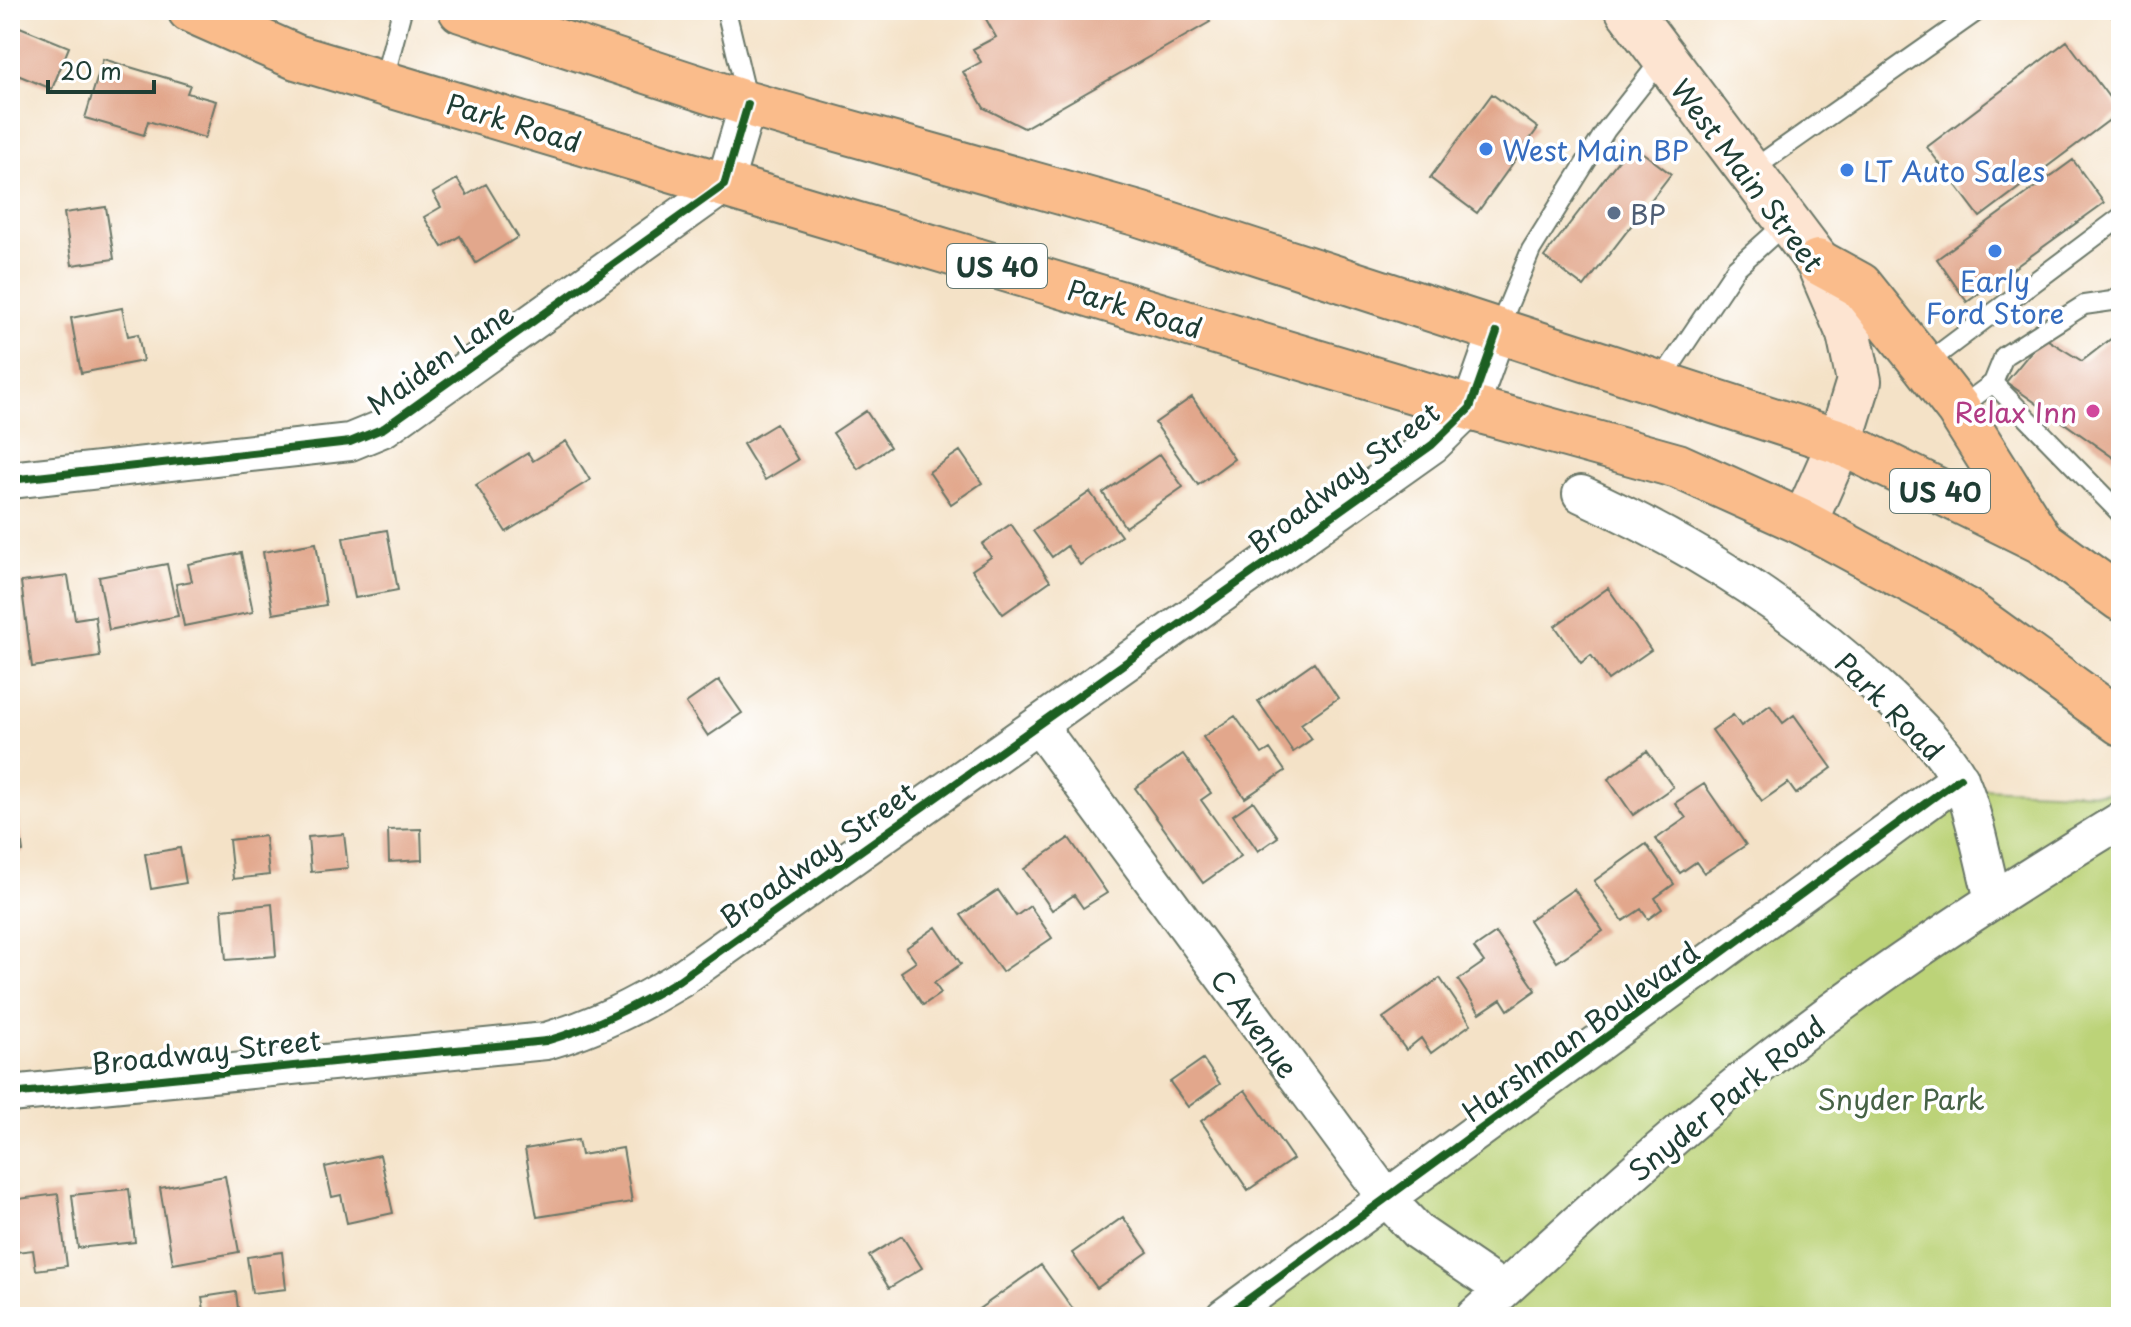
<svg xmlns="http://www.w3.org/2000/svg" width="2131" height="1327" font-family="'Playpen Sans',sans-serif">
<rect width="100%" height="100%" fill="#fff"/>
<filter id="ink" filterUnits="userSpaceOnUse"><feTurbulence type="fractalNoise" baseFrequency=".0125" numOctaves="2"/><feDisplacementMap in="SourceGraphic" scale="16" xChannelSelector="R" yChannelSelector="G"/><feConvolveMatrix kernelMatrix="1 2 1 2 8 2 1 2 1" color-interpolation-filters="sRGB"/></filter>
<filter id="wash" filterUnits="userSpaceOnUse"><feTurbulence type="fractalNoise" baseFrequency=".006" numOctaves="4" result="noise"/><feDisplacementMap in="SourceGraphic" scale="32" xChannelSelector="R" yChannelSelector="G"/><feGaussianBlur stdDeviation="1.8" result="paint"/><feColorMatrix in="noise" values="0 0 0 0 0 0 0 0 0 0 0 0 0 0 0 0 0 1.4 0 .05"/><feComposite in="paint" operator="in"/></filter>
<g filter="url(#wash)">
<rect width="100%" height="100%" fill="#f4e2c7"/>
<path fill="#bcd378" stroke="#6e8856" stroke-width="2" d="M1957 787 2121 794V1317H1224Z"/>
<g id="blocks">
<path fill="#e2a78c" d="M981 10H1203L1210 22 1024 128 984 108 963 72 981 62 973 49 996 37Z
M10 23 69 47 52 89 10 72Z
M2067 41 2120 112 1980 217 1927 147Z
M103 59 190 85 187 93 216 101 205 138 148 121 144 135 85 118Z
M1492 94 1538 128 1477 213 1430 178Z
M1631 144 1671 174 1584 287 1544 257Z
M2073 160 2104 203 1967 302 1937 259Z
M457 179 467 195 486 184 518 237 476 263 460 236 442 247 424 217 441 207 433 193Z
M106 207 114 259 72 265 64 213Z
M122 308 128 336 138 334 143 361 81 373 71 318Z
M2121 331V463L2006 382 2043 337 2082 361Z
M1192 397 1234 459 1198 485 1155 423Z
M866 411 890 447 858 469 833 433Z
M776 424 798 460 765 480 743 444Z
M566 441 590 480 506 532 476 485 528 453 533 461Z
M960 451 982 483 951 504 929 472Z
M1160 454 1183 487 1125 527 1103 493Z
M1090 492 1121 536 1080 565 1067 546 1052 557 1033 531Z
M1011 524 1050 581 1003 614 972 570 991 557 982 544Z
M387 530 398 590 355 598 343 538Z
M316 543 326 605 273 614 263 552Z
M241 553 253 612 184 626 176 584 192 581 188 564Z
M167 564 178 616 109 630 99 577Z
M68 576 75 619 95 616 100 657 32 667 21 582Z
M1608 588 1651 650 1608 680 1591 655 1581 663 1555 626Z
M1314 662 1338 698 1301 724 1312 739 1293 752 1258 701Z
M719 680 742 713 708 736 686 703Z
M1770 705 1783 723 1794 715 1832 768 1796 794 1788 783 1762 801 1712 730 1733 715 1741 726Z
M1235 716 1262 754 1270 749 1285 771 1245 798 1203 737Z
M1647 751 1673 787 1633 815 1608 779Z
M1183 754 1211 793 1201 800 1241 856 1203 883 1135 788Z
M1704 784 1746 845 1704 873 1696 862 1680 873 1656 839 1686 818 1675 803Z
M1253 801 1278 837 1258 851 1233 815Z
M17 809 23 852 10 854V810Z
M421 829 422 860 389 862 388 830Z
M344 834 348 868 311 872 308 837Z
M265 836 269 875 233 879 229 840Z
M1069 838 1107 893 1083 908 1074 895 1052 910 1024 869Z
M1646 844 1674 884 1655 898 1662 909 1648 919 1641 909 1623 921 1594 881Z
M180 848 186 883 151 889 145 854Z
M1574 889 1603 931 1557 962 1529 920Z
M998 890 1016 916 1030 906 1052 938 1002 972 961 915Z
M272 904 276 956 226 960 222 909Z
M936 927 961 964 934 983 941 993 923 1005 901 972 916 962 906 948Z
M1496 933 1536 990 1508 1010 1501 999 1480 1013 1458 980 1484 962 1474 948Z
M1440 978 1471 1024 1431 1053 1421 1038 1406 1050 1383 1018Z
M1203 1059 1220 1084 1188 1107 1170 1082Z
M1245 1090 1293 1159 1248 1190 1201 1121Z
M578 1140 581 1155 623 1148 632 1202 537 1217 525 1149Z
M380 1155 393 1213 347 1223 341 1195 332 1197 325 1167Z
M225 1176 239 1252 173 1264 160 1188Z
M129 1189 135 1242 78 1248 72 1195Z
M58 1194 67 1266 36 1270 33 1250 16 1252 10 1200Z
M1123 1217 1148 1252 1097 1288 1072 1253Z
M902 1236 922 1268 889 1288 869 1256Z
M282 1252 286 1289 252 1293 247 1257Z
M1041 1265 1076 1313 1070 1317H981L976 1311Z
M236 1292 239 1317H205L202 1297Z"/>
</g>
</g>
<g filter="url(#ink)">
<use href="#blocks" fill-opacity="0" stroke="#6a7767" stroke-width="2"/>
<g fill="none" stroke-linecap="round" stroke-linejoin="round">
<g stroke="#6a7767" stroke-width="22">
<path id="lane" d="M726 10 748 102
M2119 10 2121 12
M383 83 402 10
M1749 172 1979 10
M1498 330 1531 250 1606 130 1662 59
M1924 365 2121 217
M1659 383 1736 268 1787 222
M1993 383 2004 356 2084 305 2112 301 2121 294
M1958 409 1993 383 2121 514"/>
</g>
<g stroke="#6a7767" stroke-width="40">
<path id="street" d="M10 480 350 442 384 428 724 185 748 104
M1581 494C1694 545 1800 613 1890 698 1915 722 1940 746 1958 776 1971 797 1985 870 1993 899
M1038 725 1388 1200 1418 1232 1503 1290
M10 1094 546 1041C595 1027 636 1006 679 980L1432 445 1470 408 1497 332
M1224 1317 1960 778
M1474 1317C1572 1228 1670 1136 1775 1054 1885 968 2002 893 2121 820"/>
</g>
<g stroke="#6a7767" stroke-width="48">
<path id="secondary" d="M1628 10 1818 262 1849 334 1859 381 1840 442 1804 523"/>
</g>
<g stroke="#6a7767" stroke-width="48">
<path id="primary" d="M190 10 296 57 1470 408 1678 466 1804 523 1965 610 2121 723
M461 10 748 104 1139 214 1840 442 2041 541 2121 599
M1818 262 1860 285 1924 365 1958 409 2041 541"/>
</g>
<use href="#lane" stroke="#fff" stroke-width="18"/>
<use href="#street" stroke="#fff" stroke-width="36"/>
<use href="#secondary" stroke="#fde4d1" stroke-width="44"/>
<use href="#primary" stroke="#fabc8b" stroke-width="44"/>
<g stroke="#fff" stroke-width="13">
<path id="cycleway" d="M10 480 350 442 384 428 724 185 748 104
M10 1094 546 1041C595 1027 636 1006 679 980L1432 445 1470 408 1497 332
M1224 1317 1960 778"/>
</g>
<use href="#cycleway" stroke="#1b5e20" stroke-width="8"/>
</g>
</g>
<g fill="#3f7fe0" stroke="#fff" stroke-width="3">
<circle cx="1486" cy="149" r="8"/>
<circle cx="1847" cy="170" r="8"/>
<circle cx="1995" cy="251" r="8"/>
</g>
<circle fill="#5c6f8a" stroke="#fff" stroke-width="3" cx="1614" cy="213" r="8"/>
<circle fill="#d1479c" stroke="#fff" stroke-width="3" cx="2093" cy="411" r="8"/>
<g text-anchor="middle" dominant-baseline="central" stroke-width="7" stroke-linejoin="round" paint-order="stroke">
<g fill="#fff" stroke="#627771" stroke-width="2">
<rect x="947" y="244" width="100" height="44" rx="6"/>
<rect x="1890" y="469" width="100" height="44" rx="6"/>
</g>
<g font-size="26" font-weight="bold" fill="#1f3d34">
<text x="997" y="266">US 40</text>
<text x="1940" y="491">US 40</text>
</g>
<g font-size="28" fill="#1f3d34" stroke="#fff">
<text transform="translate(514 122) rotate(17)">Park Road</text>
<text transform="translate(1748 175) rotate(53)">West Main Street</text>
<text transform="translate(1135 308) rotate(17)">Park Road</text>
<text transform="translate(440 358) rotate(-35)">Maiden Lane</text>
<text transform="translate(1343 477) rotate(-37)">Broadway Street</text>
<text transform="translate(1890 706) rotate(45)">Park Road</text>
<text transform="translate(817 854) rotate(-35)">Broadway Street</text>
<text transform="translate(1255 1023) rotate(54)">C Avenue</text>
<text transform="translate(1580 1031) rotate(-36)">Harshman Boulevard</text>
<text transform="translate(206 1051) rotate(-6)">Broadway Street</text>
<text transform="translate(1726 1098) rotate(-39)">Snyder Park Road</text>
</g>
<g font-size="28" fill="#366cbe" stroke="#fff" text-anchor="start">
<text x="1502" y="149">West Main BP</text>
<text x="1863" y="170">LT Auto Sales</text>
<text x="1995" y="280" text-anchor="middle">Early<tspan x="1995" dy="32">Ford Store</tspan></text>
</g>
<g font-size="28" fill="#4e5e75" stroke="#fff" text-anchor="start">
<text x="1630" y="213">BP</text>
</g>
<g font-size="28" fill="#b23c85" stroke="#fff" text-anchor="end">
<text x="2077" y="411">Relax Inn</text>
</g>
<g font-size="28" fill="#466245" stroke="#fff">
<text x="1901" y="1098">Snyder Park</text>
</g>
</g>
<rect width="2131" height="1327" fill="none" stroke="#fff" stroke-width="40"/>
<path d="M48 80v12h106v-12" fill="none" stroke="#1f3d34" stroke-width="4"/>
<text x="60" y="80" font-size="24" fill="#1f3d34" stroke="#ffffff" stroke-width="6" paint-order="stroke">20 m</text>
</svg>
